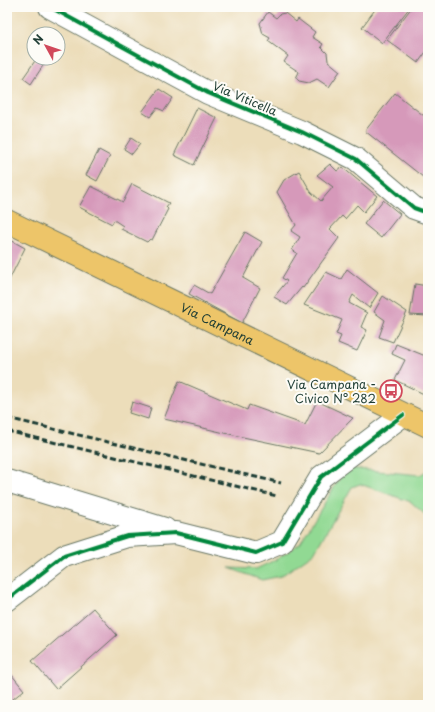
<svg xmlns="http://www.w3.org/2000/svg" width="435" height="712" font-family="'Playpen Sans',sans-serif">
<rect width="100%" height="100%" fill="#fdfcf7"/>
<filter id="ink" filterUnits="userSpaceOnUse"><feTurbulence type="fractalNoise" baseFrequency=".025" numOctaves="2"/><feDisplacementMap in="SourceGraphic" scale="8" xChannelSelector="R" yChannelSelector="G"/><feConvolveMatrix kernelMatrix="1 2 1 2 8 2 1 2 1" color-interpolation-filters="sRGB"/></filter>
<filter id="wash" filterUnits="userSpaceOnUse"><feTurbulence type="fractalNoise" baseFrequency=".012" numOctaves="4" result="noise"/><feDisplacementMap in="SourceGraphic" scale="16" xChannelSelector="R" yChannelSelector="G"/><feGaussianBlur stdDeviation="0.9" result="paint"/><feColorMatrix in="noise" values="0 0 0 0 0 0 0 0 0 0 0 0 0 0 0 0 0 1.4 0 .05"/><feComposite in="paint" operator="in"/></filter>
<g filter="url(#wash)">
<rect width="100%" height="100%" fill="#ecddba"/>
<path fill="#91d993" stroke="#588b64" d="M346 468 420 475 428 470V517L411 502 360 484 352 487 314 553 281 576 262 580 229 568 256 569 279 558 300 543Z"/>
<g id="blocks">
<path fill="#d699ba" d="M377 7H410L382 43 362 27Z
M412 7H428V49L418 63 387 40Z
M268 12 276 18 280 14 285 13 296 22 298 19 315 32 312 37 323 44 321 47 327 53 328 61 340 71 329 87 317 79 309 83 299 81 296 78 299 72 284 62 288 56 268 41 270 38 263 34 260 23Z
M37 58H48L31 84 23 78Z
M159 89 173 98 164 111 157 108 150 117 142 112Z
M395 93 428 119V181L365 131Z
M197 108 217 118 194 165 174 155Z
M131 138 140 144 132 154 124 149Z
M99 150 110 156 97 181 86 175Z
M330 164 337 171 342 167 377 196 364 212 357 205 345 219 342 216 330 229 339 238 303 288 302 287 287 305 274 297 287 281 282 278 297 253 292 250 300 237 291 231 296 225 277 192 284 180 299 171 311 192 321 201 333 187 317 175Z
M132 184 169 203 166 207 168 209 152 240 150 239 147 242 121 229 123 226 114 220 112 224 79 207 91 186 123 202Z
M383 200 400 214 381 238 364 224Z
M245 232 262 242 243 278 260 288 242 323 189 294 194 285 210 294Z
M7 238 25 248 7 284Z
M347 269 378 293 369 308 353 295 349 303 367 313 361 327 367 330 357 351 338 343 341 336 336 334 342 320 304 305 326 272 341 279Z
M415 284 428 286V293L426 300H428V316L410 315Z
M383 296 407 312 393 342 379 337 385 320 374 312Z
M396 344 428 357 425 363 428 364V396L395 380 405 360 392 354Z
M179 381 247 410 249 405 305 425 317 401 353 418 319 453 238 436 164 419Z
M132 402 151 408 148 419 129 413Z
M93 608 117 635 56 689 32 661Z
M7 669 24 690 7 704Z"/>
</g>
</g>
<g filter="url(#ink)">
<use href="#blocks" fill-opacity="0" stroke="#677563" stroke-width="1"/>
<g fill="none" stroke-linecap="round" stroke-linejoin="round">
<g stroke="#677563" stroke-width="24">
<path id="minor" d="M50 7 208 93 302 132 356 159 414 208 428 213
M7 481 165 529
M7 600 64 556 127 536 176 533 256 553 282 542 321 477 403 415"/>
</g>
<g stroke="#677563" stroke-width="24">
<g id="major">
<path id="s1" d="M7 221 428 426"/>
</g>
</g>
<use href="#minor" stroke="#fff" stroke-width="22"/>
<use href="#major" stroke="#edc569" stroke-width="22"/>
<path stroke="#1f3d34" stroke-width="3" stroke-dasharray="6 3" stroke-linecap="butt" d="M7 418 281 483
M7 431 277 496"/>
<g stroke="#fdfcf7" stroke-width="6">
<path id="cycleway" d="M50 7 208 93 302 132 356 159 414 208 428 213
M7 600 64 556 127 536 176 533 256 553 282 542 321 477 403 415"/>
</g>
<use href="#cycleway" stroke="#00873e" stroke-width="4"/>
</g>
</g>
<defs>
<g id="bus-ring" transform="scale(1.15)"><circle r="9.5" fill="#fdfcf7" stroke="#d1495b" stroke-width="1.5"/><path d="M-5-6H5V4H4V6H2V4H-2V6H-4V4H-5ZM-3.5-4V0h7V-4ZM-3.5 1.2v1.5H-2V1.2ZM2 1.2v1.5H3.5V1.2Z" fill="#d1495b"/></g>
</defs>
<g fill-rule="evenodd">
<use href="#bus-ring" x="391" y="391"/>
</g>
<g text-anchor="middle" dominant-baseline="central" stroke-width="4" stroke-linejoin="round" paint-order="stroke">
<g font-size="12" fill="#1f3d34" stroke="#fdfcf7">
<text transform="translate(245 98) rotate(23)">Via Viticella</text>
<text stroke="none"><textPath href="#s1" startOffset="234">Via Campana</textPath></text>
</g>
<g font-size="12" fill="#1f3d34" stroke="#fdfcf7" text-anchor="end">
<text x="376" y="384">Via Campana -<tspan x="376" dy="14">Civico N° 282</tspan></text>
</g>
</g>
<rect width="435" height="712" fill="none" stroke="#fdfcf7" stroke-width="24"/>
<g transform="translate(46 46) rotate(310)"><circle r="19" fill="#fdfcf7" stroke="#a4b0a9"/>
<path d="M0-3L7 15L0 10L-7 15Z" fill="#d1495b"/>
<text y="-6" font-size="11" font-weight="bold" text-anchor="middle" fill="#1f3d34">N</text>
</g>
</svg>
